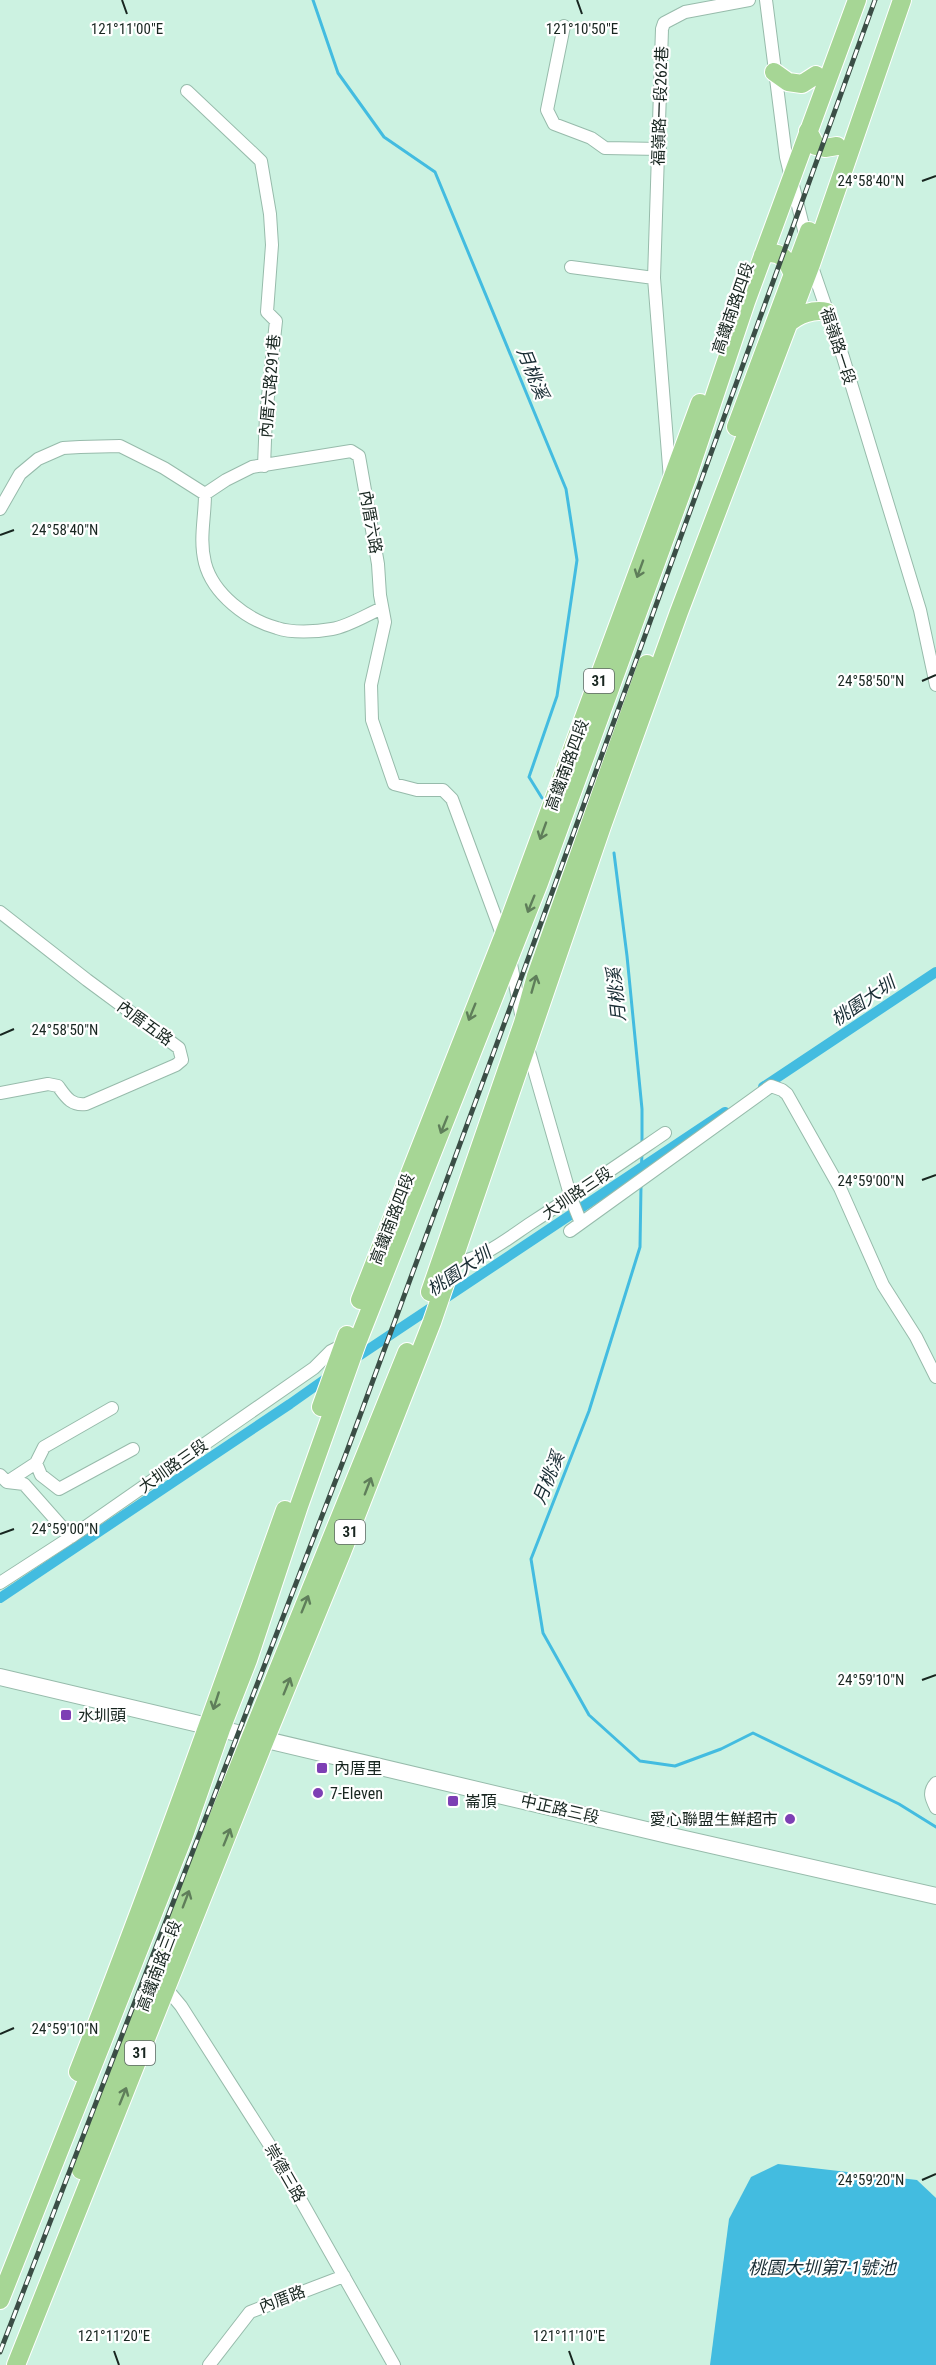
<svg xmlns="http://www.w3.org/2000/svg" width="936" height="2365" font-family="'Roboto Condensed','Noto Sans TC',sans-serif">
<rect width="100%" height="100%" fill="#ccf2e1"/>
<path fill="#43bce0" d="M778 2164 917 2180 936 2198V2365H710L729 2219 751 2177Z"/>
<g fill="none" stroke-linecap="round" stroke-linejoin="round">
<path stroke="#43bce0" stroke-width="3" d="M313 0 338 73 384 137 435 172 566 489 577 560 557 696 529 777 542 798
M614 853 627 956 642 1109V1143
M641 1176 642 1153
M641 1186 640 1247 589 1411 531 1559 543 1633 589 1715 640 1761 675 1766 721 1749 753 1733 899 1804 936 1827"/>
<path stroke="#43bce0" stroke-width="10" d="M763 1087 936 972
M351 1361 725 1112
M0 1598 290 1404 331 1375"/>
<g stroke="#97bbab" stroke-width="14">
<path id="minor" d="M766 0 786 157 806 238
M564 26 547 110 554 124 591 138 605 148 660 149
M187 91 261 161 270 214 272 245 267 312 276 321 266 415 264 466
M811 264 843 357 920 610 936 685
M571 267 654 278 670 479
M654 278 662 29 664 23 685 12 749 0
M205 494C205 518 199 539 205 563 213 594 247 620 277 628 291 633 316 632 332 629 349 626 366 615 382 608
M0 509 20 474 38 459 63 448 80 447 120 446 164 468 205 494 226 480 252 467 351 451 359 456 378 564 380 595 385 622 371 685 372 720 394 784 417 790H443L452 799 503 937
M0 912 87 980 179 1048 182 1060 176 1065 86 1104C71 1106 66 1097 58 1086L48 1084 0 1093
M510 959 522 1019
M527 1045 571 1198 581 1223
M570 1231 771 1086 782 1090 787 1094 840 1188 883 1285 916 1337 936 1377
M454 1263C483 1259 507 1239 531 1223 576 1194 621 1163 665 1133
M36 1463 41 1475 59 1489 133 1449
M0 1475 7 1482 24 1484 71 1537
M7 1482 36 1463 44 1447 112 1408
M0 1583 71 1537 314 1368 331 1351 343 1345
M936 1783C928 1792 931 1798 936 1808
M166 1988 181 2006 269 2144 394 2365
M209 2365 250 2312 344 2276"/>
</g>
<g stroke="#97bbab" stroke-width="18">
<path id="secondary" d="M0 1677 676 1837 936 1896"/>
</g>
<g stroke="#fff" stroke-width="20">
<path id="primary" d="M774 72 788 82 802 84 816 75
M808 131 816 146 825 148 837 146
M763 255C780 248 788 261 793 275
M788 324C798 314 814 309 827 312
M736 427 809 231
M430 1292 523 1023 536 976 647 664
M360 1300 503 937 700 403
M321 1407 347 1335
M78 2072C151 1886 218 1698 285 1510
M81 2170 205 1850 407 1352
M0 2300 183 1838 221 1729 248 1660 299 1506 357 1343 539 883 688 475 746 302 857 0
M16 2365 265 1740 342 1552 432 1322 602 826 679 612 811 264 902 0"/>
</g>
<use href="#minor" stroke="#fff" stroke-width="12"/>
<use href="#secondary" stroke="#fff" stroke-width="16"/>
<use href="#primary" stroke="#a6d695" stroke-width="18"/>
<g stroke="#3b4e46" stroke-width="5">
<path id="rail" d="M0 2352 347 1451 524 970 875 0"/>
</g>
<use href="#rail" stroke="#fff" stroke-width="3" stroke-dasharray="9" stroke-linecap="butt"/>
</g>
<defs><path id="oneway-shaft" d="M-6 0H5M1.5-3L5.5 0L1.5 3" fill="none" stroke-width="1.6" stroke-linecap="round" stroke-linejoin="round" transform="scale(1.5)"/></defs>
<g stroke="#5f7e5a">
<use href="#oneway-shaft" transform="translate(640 569) rotate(110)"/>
<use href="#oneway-shaft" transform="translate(543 831) rotate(110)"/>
<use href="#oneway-shaft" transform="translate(531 904) rotate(112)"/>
<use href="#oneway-shaft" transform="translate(534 984) rotate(-74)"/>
<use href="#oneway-shaft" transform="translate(472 1012) rotate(112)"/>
<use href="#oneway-shaft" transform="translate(444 1125) rotate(112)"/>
<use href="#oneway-shaft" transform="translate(368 1486) rotate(-69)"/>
<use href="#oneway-shaft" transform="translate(305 1604) rotate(-68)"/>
<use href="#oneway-shaft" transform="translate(287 1686) rotate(-68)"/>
<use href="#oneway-shaft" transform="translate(216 1701) rotate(108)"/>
<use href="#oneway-shaft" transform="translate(227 1837) rotate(-68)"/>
<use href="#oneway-shaft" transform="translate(186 1899) rotate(-69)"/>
<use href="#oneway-shaft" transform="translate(123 2096) rotate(-68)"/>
</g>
<path fill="none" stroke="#182620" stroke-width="2" d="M122 0 127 14M577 0 582 14M922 181 936 176M0 535 14 530M922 681 936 675M0 1035 14 1029M922 1180 936 1175M0 1534 14 1529M922 1680 936 1675M0 2034 14 2028M922 2180 936 2174M114 2351 119 2365M569 2351 574 2365"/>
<g fill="#7d3fb4" stroke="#fff" stroke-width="2">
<rect x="60" y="1709" width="12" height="12" rx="3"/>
<rect x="316" y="1762" width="12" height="12" rx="3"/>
<circle cx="318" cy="1793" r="6"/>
<rect x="447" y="1795" width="12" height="12" rx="3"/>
<circle cx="790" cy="1819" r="6"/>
</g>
<g text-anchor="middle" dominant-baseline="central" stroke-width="4.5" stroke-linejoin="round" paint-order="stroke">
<g fill="#fff" stroke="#5d6763" stroke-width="1.5">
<rect x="584" y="669" width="30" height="24" rx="4.5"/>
<rect x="335" y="1520" width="30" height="24" rx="4.5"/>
<rect x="125" y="2041" width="30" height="24" rx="4.5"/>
</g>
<g font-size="15" font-weight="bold" fill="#182620">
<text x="599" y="681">31</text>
<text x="350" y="1532">31</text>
<text x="140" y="2053">31</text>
</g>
<g font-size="16" fill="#182620" stroke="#fff">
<text transform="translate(660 106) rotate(-88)">福嶺路一段262巷</text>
<text transform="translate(733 308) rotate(-71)">高鐵南路四段</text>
<text transform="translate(838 346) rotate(72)">福嶺路一段</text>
<text transform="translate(270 386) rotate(-85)">內厝六路291巷</text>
<text transform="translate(371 522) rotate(80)">內厝六路</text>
<text transform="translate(567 765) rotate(-70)">高鐵南路四段</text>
<text transform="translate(145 1023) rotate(36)">內厝五路</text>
<text transform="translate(577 1193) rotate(-34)">大圳路三段</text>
<text transform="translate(392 1219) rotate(-69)">高鐵南路四段</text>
<text transform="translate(173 1466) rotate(-35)">大圳路三段</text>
<text transform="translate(560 1809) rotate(13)">中正路三段</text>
<text transform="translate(159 1966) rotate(-69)">高鐵南路三段</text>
<text transform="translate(285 2173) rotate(60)">崇德三路</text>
<text transform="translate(282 2299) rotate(-21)">內厝路</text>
</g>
<g font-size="16" fill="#182620" stroke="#fff" text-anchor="start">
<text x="78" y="1715">水圳頭</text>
<text x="334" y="1768">內厝里</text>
<text x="330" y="1793">7-Eleven</text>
<text x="465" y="1801">崙頂</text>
<text x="778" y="1819" text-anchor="end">愛心聯盟生鮮超市</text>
</g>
<g font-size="18" font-style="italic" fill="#192d34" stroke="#fff">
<text transform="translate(533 373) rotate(68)">月桃溪</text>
<text transform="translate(616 995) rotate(-96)">月桃溪</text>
<text transform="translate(863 1001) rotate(-34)">桃園大圳</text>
<text transform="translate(459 1271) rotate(-34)">桃園大圳</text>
<text transform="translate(548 1478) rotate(-68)">月桃溪</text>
<text x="822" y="2267">桃園大圳第7-1號池</text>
</g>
</g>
<g font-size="15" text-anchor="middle" fill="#182620" stroke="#fff" stroke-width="4.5" stroke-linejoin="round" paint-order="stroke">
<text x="127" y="34">121°11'00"E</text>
<text x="582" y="34">121°10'50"E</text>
<text x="871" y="186">24°58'40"N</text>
<text x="65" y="535">24°58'40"N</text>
<text x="871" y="686">24°58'50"N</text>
<text x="65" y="1035">24°58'50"N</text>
<text x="871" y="1186">24°59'00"N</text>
<text x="65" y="1534">24°59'00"N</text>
<text x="871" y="1685">24°59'10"N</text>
<text x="65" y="2034">24°59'10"N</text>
<text x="871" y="2185">24°59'20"N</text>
<text x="114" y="2341">121°11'20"E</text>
<text x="569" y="2341">121°11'10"E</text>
</g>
</svg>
